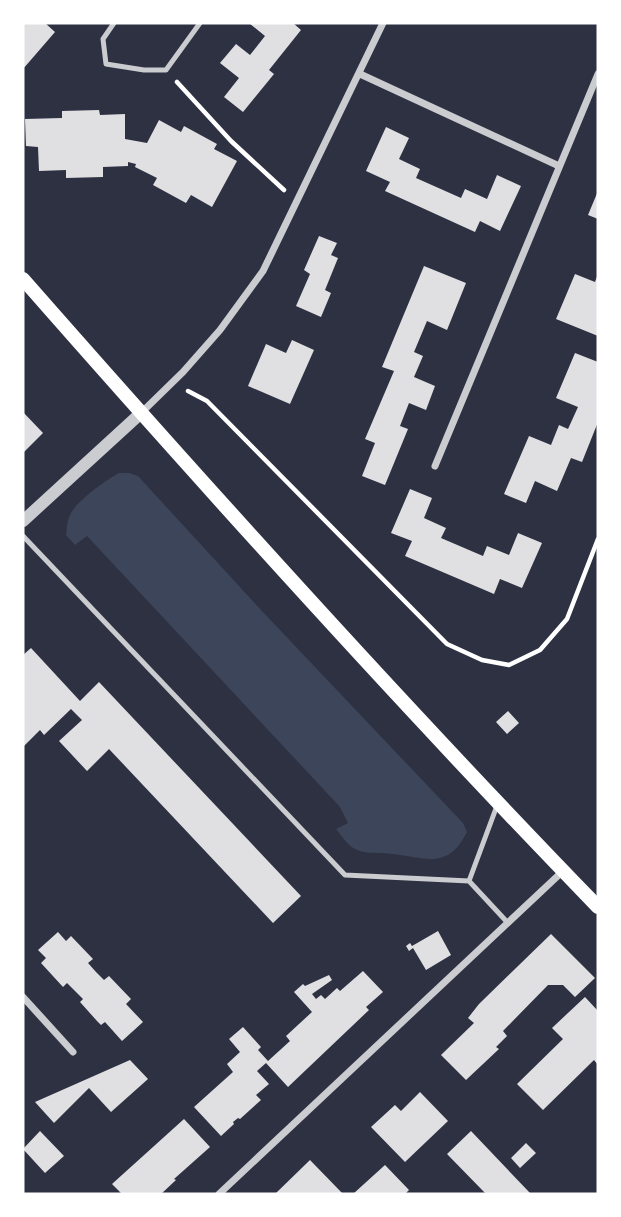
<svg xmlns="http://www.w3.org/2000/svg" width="621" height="1217" font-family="Figtree,sans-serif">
<rect width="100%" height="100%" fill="#2d3142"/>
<path fill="#3c4559" d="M119 473H129L138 476 261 610 463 823 467 832C448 870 427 858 393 854 380 852 366 855 355 849 347 845 342 836 336 829L348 823 340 807 87 536 75 545 66 535C67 528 67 519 71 513 78 500 106 480 119 473Z"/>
<path fill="#e0e0e3" d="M23 23H45L55 32 23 69Z
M249 23H293L301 30 269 70 274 74 243 112 224 97 239 78 220 63 236 44 250 55 265 36Z
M99 110 100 115 125 114V139L147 143 159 120 181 132 184 126 217 144 214 149 237 161 212 207 191 195 186 203 153 185 157 178 135 167 136 164 128 162V166L103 167V177L66 178V170L39 171 38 147 26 146 25 119 62 118V111Z
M386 127 409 138 399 159 420 169 416 178 461 198 465 189 487 199 497 175 521 186 500 231 480 221 475 232 385 191 390 182 366 171Z
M598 191V219L588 215Z
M319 236 337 243 331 255 338 258 325 290 331 293 321 317 296 306 310 274 304 270Z
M424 266 466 283 447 330 427 321 414 352 423 356 414 377 435 386 426 410 409 403 400 426 408 429 385 485 362 476 375 443 365 439 394 371 382 367Z
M575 274 595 282 598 274V336L556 319Z
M292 340 314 350 290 404 248 386 266 344 286 353Z
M575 353 598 362V422L582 462 571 458 557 491 535 481 526 503 504 494 529 436 551 445 559 425 568 429 578 407 556 398Z
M23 412 43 433 23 453Z
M410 489 432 498 424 518 446 528 441 538 483 556 487 546 509 555 518 533 542 543 522 588 500 579 494 594 405 556 412 541 391 533Z
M31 648 80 701 99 682 301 896 273 923 109 749 87 771 59 741 82 720 71 709 44 735 40 730 23 747V655Z
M508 711 519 723 507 734 496 722Z
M438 931 451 955 426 970 413 948 409 951 406 946 410 943 412 946Z
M58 932 66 941 71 936 93 959 88 963 96 972 104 980 109 976 131 999 126 1004 143 1022 122 1041 105 1022 101 1025 97 1021 80 1002 83 999 67 983 63 987 41 963 46 958 38 950Z
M551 934 595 978 575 997 563 985H548L503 1031 507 1036 496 1047 499 1049 466 1080 441 1055 474 1023 468 1018 479 1004Z
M363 971 383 992 366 1007 369 1010 288 1087 266 1063 257 1071 269 1084 256 1095 261 1100 240 1119 238 1118 233 1122 234 1124 221 1136 194 1107 233 1072 227 1064 240 1052 229 1039 243 1027 261 1047 258 1050 268 1061 290 1041 286 1036 312 1012 294 992 303 984 305 986 329 975 332 980 312 994 316 999 321 995 325 999 337 988 340 991Z
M585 997 598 1011V1065L594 1060 543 1110 517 1084 563 1039 552 1028Z
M130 1060 148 1079 111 1112 89 1088 54 1123 35 1102Z
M420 1092 448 1121 405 1162 371 1127 395 1105 401 1111Z
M184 1119 210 1147 174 1179 176 1180 161 1194H122L112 1184Z
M40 1131 64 1156 45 1173 23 1149Z
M471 1131 530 1193 529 1194H486L447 1154Z
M526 1143 536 1153 520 1168 511 1158Z
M310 1160 343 1194H275Z
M385 1165 409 1190 405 1194H353Z"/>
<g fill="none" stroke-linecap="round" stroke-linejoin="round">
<path stroke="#fff" stroke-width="4.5" d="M177 82 231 141 284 190
M188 391 207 401 447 644 482 660 509 665 540 650 567 619 598 539"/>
<path stroke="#caccd0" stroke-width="5" d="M114 23 103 39 106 64 144 70H166L200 23
M23 536 345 875 469 881 508 923
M469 881 498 803"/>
<path stroke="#caccd0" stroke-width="7" d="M360 74 559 166
M141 413 183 372 220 330 263 271 383 23
M435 466 598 74
M23 997 73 1052
M219 1194 563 871"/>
<path stroke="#caccd0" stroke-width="12" d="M23 521 141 413"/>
<path stroke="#fff" stroke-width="14" d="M23 279C210 492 400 703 598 907"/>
</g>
<rect width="621" height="1217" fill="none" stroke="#ffffff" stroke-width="49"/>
</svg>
